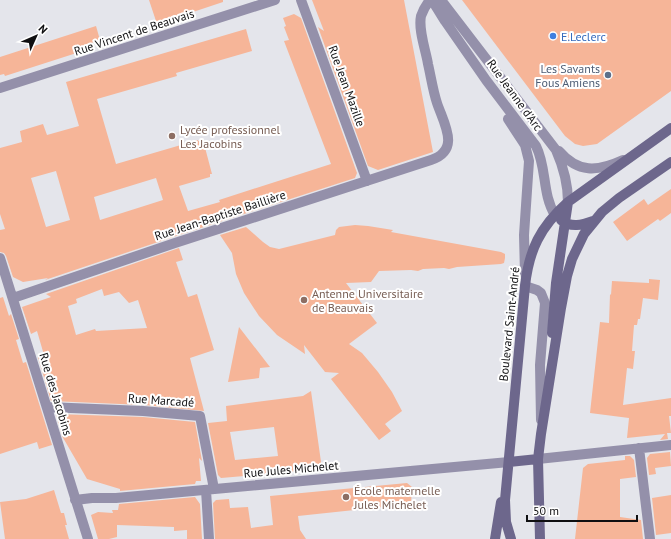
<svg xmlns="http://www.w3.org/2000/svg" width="671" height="539" font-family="'PT Sans',sans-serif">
<rect width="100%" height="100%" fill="#e4e5eb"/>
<path fill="#f6b598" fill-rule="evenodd" d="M149 0H223V2L178 17 179 20 158 27Z
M312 0H404L433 152 378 170 368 166 318 27 324 31Z
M462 0H671V91L597 144 583 146 575 144 565 136Z
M294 14 301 18 357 173 355 178 173 237 45 280 48 278 23 282 13 277 6 256 4 253 0 252V230L5 229 0 214V148L22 142 20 131 43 124 47 135 79 126 66 82 246 29 252 51 176 73 177 76 97 99 116 164 198 140V141L203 140 212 174H210V177L179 186 188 211 220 202 219 200 331 164 284 41 289 40 284 27 286 26 283 18ZM56 171 70 220 46 227 31 178ZM156 178 163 200 100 220 94 197Z
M96 26 100 40 88 44 89 49 5 76 4 74 0 75V57Z
M671 189V213L660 221 658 219 627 241 613 222 644 199 648 205Z
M355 225 368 226 393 230 391 232 501 252 505 254V258L504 263 501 264 457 267 449 269 444 268 423 269 418 271 411 270 379 271 371 282 346 283 377 323 349 344 362 353 378 372 392 392 402 411 385 424 391 431 379 440 331 379 339 373 325 372 304 345 305 354 277 335 259 316 244 293 236 274 232 253 220 235 246 227 263 242 270 247 279 249 335 235 336 230 339 227Z
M179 248 183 260 176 262 188 297 197 294 214 350 190 358 204 411 144 405 51 401 38 357 44 355 37 331 31 334 22 307 51 297 46 294ZM102 289 104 296 119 292 129 303 138 300 147 328 96 331 95 329 76 335 68 306 77 303 76 299Z
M649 279 660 280 658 300 643 298 640 319H638L637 325H634L632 351H635L633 369 627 368 623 405 671 398V416H669L671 433H667L668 439 660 440 665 434 627 438 629 418 590 413 600 322 609 323 610 294 611 295 612 281 649 283Z
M3 297 9 316 11 314 19 339 16 340 23 363 26 362 52 445 39 449 37 442 0 454V298Z
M239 327 270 367 260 368 259 378 228 382Z
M311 391 322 469 221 478 218 475 208 423 227 421 226 406 303 396ZM274 427 278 456 235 460 230 432Z
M56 414 143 417 195 422 202 461 199 458 201 481H196L195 484 120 491V489L87 479 62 436Z
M670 452 671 466 655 468 656 474 649 475 647 458 650 454Z
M625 456H630L634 460 636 477 620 479V517L641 520 643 539H575L583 468 588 464 625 460Z
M407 483 412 487 411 504 298 516 300 530 306 539H215L213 503 216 500 229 499 230 508 248 507 251 528 273 525 270 496Z
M54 490 61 513H64L67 525H65L69 539H5L0 502 26 499Z
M671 495V533L656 535 652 498Z
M195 497 200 504 202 539H187V530L174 531V527L117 525V537L109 539H98L91 515 98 512 113 513 112 510H118L119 504Z"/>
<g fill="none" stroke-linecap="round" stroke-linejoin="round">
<path stroke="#9490aa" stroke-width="10" d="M301 0 367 181
M432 0 445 21 486 80 536 146C547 168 542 194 555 215
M441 0 556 150C563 166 568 185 568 202
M0 88 275 0
M508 119 525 145 529 161 524 235 525 274
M559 151C578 173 597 172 623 160
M0 258 88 539
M13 298 175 243 431 160C461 150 444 124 437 103 433 91 431 77 428 64 426 51 418 30 421 16 423 10 426 5 430 0
M47 407 143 411 200 416 214 489
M639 448 650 539
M538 459 671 445
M206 490 209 539
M75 500 92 498H116L509 462"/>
<path stroke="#9490aa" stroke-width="10" d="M525 286 537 290 541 293 545 303 540 365 541 420"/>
<path stroke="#6d678c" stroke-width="10" d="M561 220C571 228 582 225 593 221
M552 333 556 283 568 202
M509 462 538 459
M495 539 501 502
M511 539 506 522 505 500 525 286C529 250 540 227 568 202L671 128
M540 539 538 459 541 434 561 308 567 276 572 259 584 234 602 212 619 198 671 162"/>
</g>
<circle fill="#3f7fe0" stroke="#fff" stroke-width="1.5" cx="553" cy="36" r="4"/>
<circle fill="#5c6f8a" stroke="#fff" stroke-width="1.5" cx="608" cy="75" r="4"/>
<g fill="#8d6e63" stroke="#fff" stroke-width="1.5">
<circle cx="172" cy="136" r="4"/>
<circle cx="304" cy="300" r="4"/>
<circle cx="346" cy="497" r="4"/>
</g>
<g text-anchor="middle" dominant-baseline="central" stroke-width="4" stroke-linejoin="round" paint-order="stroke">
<g font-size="12" fill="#0f0f11" stroke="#fff">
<text transform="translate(134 32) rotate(-18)">Rue Vincent de Beauvais</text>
<text transform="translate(347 86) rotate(70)">Rue Jean Mazille</text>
<text transform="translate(515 95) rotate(54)">Rue Jeanne d'Arc</text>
<text transform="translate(220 215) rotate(-18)">Rue Jean-Baptiste Baillière</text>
<text transform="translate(509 324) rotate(-84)">Boulevard Saint-André</text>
<text transform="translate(56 394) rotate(73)">Rue des Jacobins</text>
<text transform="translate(161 400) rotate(4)">Rue Marcadé</text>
<text transform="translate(291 469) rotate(-5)">Rue Jules Michelet</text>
</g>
<g font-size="12" fill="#366cbe" stroke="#fff" text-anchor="start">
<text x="561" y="36">E.Leclerc</text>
</g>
<g font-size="12" fill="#4e5e75" stroke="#fff" text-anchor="end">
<text x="600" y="68">Les Savants<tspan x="600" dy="14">Fous Amiens</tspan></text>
</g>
<g font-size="12" fill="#785e54" stroke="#fff" text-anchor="start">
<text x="180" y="129">Lycée professionnel<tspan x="180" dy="14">Les Jacobins</tspan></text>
<text x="312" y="293">Antenne Universitaire<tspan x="312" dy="14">de Beauvais</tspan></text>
<text x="354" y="490">École maternelle<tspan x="354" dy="14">Jules Michelet</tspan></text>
</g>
</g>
<g transform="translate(36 36) rotate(45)" stroke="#ffffff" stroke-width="3" paint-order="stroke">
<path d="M0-3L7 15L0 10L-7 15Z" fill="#0f0f11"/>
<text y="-6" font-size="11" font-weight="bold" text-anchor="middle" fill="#0f0f11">N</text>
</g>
<path d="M527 515v6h110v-6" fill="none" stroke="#0f0f11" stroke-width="2"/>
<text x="533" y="515" font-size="12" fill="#0f0f11" stroke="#ffffff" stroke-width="3" paint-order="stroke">50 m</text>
</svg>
